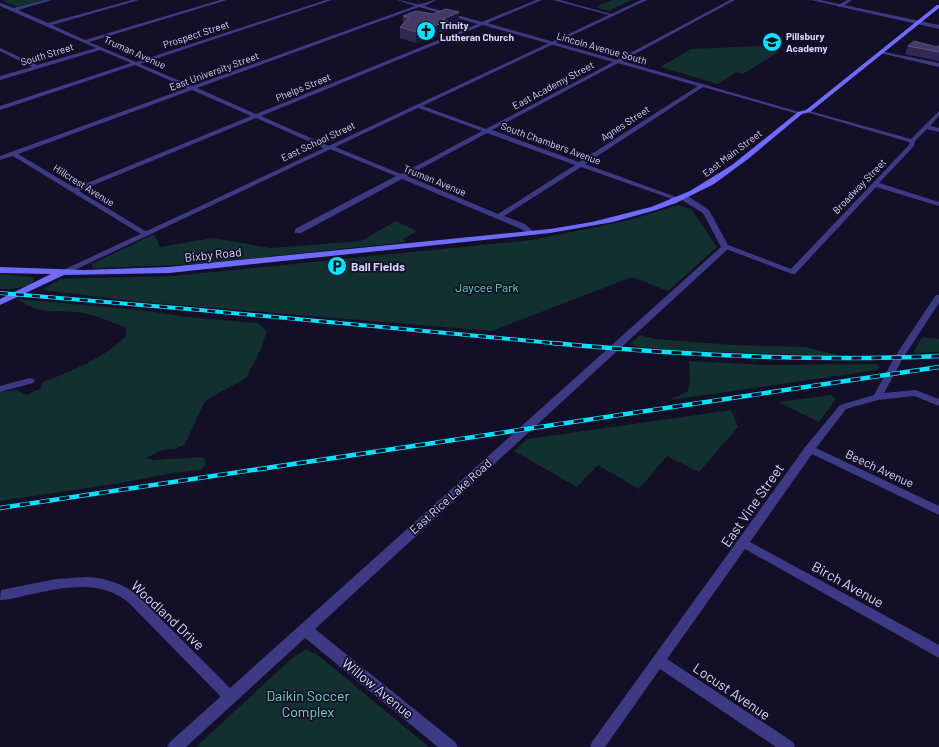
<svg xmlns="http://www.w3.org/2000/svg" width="939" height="747" font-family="Barlow,sans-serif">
<rect width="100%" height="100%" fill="#130f26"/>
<path fill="#12302f" d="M8 0H45L18 7 2 1Z
M612 0H632L609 11 596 7Z
M758 46 778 52 743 74 736 72 718 84 660 67 691 49Z
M678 205 691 209 717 247 668 291 632 277 492 331 142 302 42 290 60 279 173 276 532 240 630 220Z
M396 221 417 231 403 239 406 242 198 264 98 268H93L92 264 154 234 160 247 213 238 270 248 361 241Z
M0 274 33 277 34 281C24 289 13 289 0 289Z
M18 299 140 310 188 317 258 323 267 331 261 349 246 378 208 399 204 403 185 444 175 449 162 450 146 458 153 460 204 457 206 464 200 470 173 473 115 484 0 501V392L17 390 27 395 41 388 43 382C72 371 104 358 126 336V328C113 322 100 317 87 314 63 308 38 317 18 299Z
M640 335 655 339 734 345 805 347 842 356 689 351 639 347 630 344Z
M922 337 939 339V352L913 353Z
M689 361 764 365 869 364H877L880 367 877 370 670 400 688 391 690 381Z
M831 395 836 399 819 422 778 402Z
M731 410 738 427 699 472 667 456 639 489 598 465 577 487 514 451 527 439Z
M306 649 319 656 429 747H196L292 658Z"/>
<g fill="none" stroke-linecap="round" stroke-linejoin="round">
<path fill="#3d3a85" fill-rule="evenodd" d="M45 0H52L18 10 48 23 132 0H139L52 25 85 40 220 0H227L89 42 136 62 326 0H332L140 64 192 86 415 6 397 0C404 0 414 5 420 4 427 3 431 0 437 0L424 6 482 22 536 0H542L487 23 617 60 730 0H735L622 61 803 113 798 114 703 87 585 164 679 198V200H675L581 167 504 216 525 224 535 233 531 235 519 228 402 179 301 233H295V229L396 176 330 149H326L256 118 79 191 147 232V236H144L13 156 0 160V156L187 88 135 65 0 110V106L131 63 100 50 0 80V76L32 67 0 51V48L37 65 96 48 0 6V3L14 8ZM419 7 478 24 256 114 197 88ZM483 25 613 62 486 129 420 105H416V107L482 131 401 174 333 146H329L261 116ZM618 63 698 86 579 162 492 130ZM192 90 251 116 75 188 18 154ZM487 133 575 165 498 214 407 176Z
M553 0H560L615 15 613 16Z
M847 0H852L842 7H838V5Z
M880 51 939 63V67L880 53Z
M806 110 911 139 939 111V116L930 126 939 128V132L927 129 915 141 914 146 879 183 939 202V206L876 187 795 274H792L721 247 725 245H728L791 269 909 145V142L806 112Z
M936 295H939V303L903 358 884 393 915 390 939 399V406L914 396 878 400 846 409 816 448 939 506V515L812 454 750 542 939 645V658L745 549 667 659 793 742 795 747H776L660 669 605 747H590L592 742 806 446 840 405 874 395 894 358Z
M30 378 33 379 35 381 33 383 0 392V386Z
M86 577C106 578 122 583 137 595L235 693 237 697 235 701 230 703 225 701 129 603C100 578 61 588 27 595 19 597 9 600 0 600L1 590 56 579Z"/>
<path fill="#3d3a85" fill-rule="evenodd" d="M641 0H647L66 274H60L59 272Z
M811 0H820L939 25V29Z
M680 195H686L709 210 729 247 728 249 315 629 455 742 458 747H438L305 638 186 747H167L170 742 721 247 703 213 680 199Z"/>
<path fill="#6f6bff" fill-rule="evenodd" d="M937 5H939V8L810 112 802 114 748 159 714 184 676 203 656 210 613 222 550 233 169 273 64 275 0 305V299L51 274 0 273V267L84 270 169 267 550 229 592 222 651 207 690 191 732 165 798 112 806 110Z"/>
<g stroke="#00e5ff" stroke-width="4">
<path id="rail-far1" d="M0 293 200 310 563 344"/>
</g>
<g stroke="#00e5ff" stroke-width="4.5">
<path id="rail" d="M552 343C681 355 809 362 939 356
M0 508 939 367"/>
</g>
<use href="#rail-far1" stroke="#130f26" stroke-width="2.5" stroke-dasharray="8" stroke-linecap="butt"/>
<use href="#rail" stroke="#130f26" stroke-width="3" stroke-dasharray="10" stroke-linecap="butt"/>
</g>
<path fill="#312854" d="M403 16 459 23 448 28V31L434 37 431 36 416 43 400 38V27L403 24Z
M939 45V61L905 54 908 46 937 47Z"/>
<path fill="#1d163a" d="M459 12V23L448 28V31L434 37V26L444 19Z
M431 26V36L416 43V32Z"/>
<path fill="#433a66" stroke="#5a527e" d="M446 9 459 12 443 19 448 21 434 26H431L416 32 400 27 409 18 403 16 416 11 433 14Z
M914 41 937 47 939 45V52L908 46Z"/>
<defs>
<g id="church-disc" transform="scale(1)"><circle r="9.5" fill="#00e5ff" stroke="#130f26"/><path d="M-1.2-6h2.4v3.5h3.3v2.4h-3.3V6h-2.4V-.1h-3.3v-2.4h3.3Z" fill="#111"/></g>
<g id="school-disc" transform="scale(1)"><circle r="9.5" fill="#00e5ff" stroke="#130f26"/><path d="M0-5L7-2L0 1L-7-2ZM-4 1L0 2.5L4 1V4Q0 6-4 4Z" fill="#111"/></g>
<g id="parking-disc" transform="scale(1)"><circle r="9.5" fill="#00e5ff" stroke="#130f26"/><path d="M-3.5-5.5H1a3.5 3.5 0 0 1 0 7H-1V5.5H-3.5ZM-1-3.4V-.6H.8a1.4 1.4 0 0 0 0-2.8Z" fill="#111"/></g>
</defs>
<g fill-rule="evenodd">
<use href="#church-disc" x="426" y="31"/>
<use href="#school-disc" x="772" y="42"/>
<use href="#parking-disc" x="337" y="266"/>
</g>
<g text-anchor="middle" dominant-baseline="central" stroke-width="3.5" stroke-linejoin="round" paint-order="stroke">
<g font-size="10" font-weight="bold" fill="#d9d4ff" stroke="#130f26" text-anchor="start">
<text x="440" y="25">Trinity<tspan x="440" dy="12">Lutheran Church</tspan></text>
<text x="786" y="36">Pillsbury<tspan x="786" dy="12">Academy</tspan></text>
</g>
<g font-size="10" fill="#d9d4ff" stroke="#130f26">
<text transform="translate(196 34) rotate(-18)">Prospect Street</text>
<text transform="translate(602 48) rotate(16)">Lincoln Avenue South</text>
<text transform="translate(135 52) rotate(24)">Truman Avenue</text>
<text transform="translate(47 54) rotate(-17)">South Street</text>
<text transform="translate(214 71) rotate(-20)">East University Street</text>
<text transform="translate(553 85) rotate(-28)">East Academy Street</text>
<text transform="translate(303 87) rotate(-22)">Phelps Street</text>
<text transform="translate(625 123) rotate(-33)">Agnes Street</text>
<text transform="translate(318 141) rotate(-25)">East School Street</text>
<text transform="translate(551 143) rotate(20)">South Chambers Avenue</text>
<text transform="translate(732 153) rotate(-37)">East Main Street</text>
<text transform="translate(435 180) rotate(22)">Truman Avenue</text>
<text transform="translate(84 185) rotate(32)">Hillcrest Avenue</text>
<text transform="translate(859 186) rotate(-46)">Broadway Street</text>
</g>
<g font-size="12" fill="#d9d4ff" stroke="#130f26">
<text transform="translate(213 254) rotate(-6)">Bixby Road</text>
<text transform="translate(880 468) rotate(25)">Beech Avenue</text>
<text transform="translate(450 496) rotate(-42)">East Rice Lake Road</text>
</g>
<g font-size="12" font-weight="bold" fill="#d9d4ff" stroke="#130f26" text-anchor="start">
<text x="351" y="266">Ball Fields</text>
</g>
<g font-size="12" fill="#5fe0c0" stroke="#130f26">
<text x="487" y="287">Jaycee Park</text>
</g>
<g font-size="14" fill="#d9d4ff" stroke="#130f26">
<text transform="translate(752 505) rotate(-55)">East Vine Street</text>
<text transform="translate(848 584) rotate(29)">Birch Avenue</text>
<text transform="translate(168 615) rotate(43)">Woodland Drive</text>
<text transform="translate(378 688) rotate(39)">Willow Avenue</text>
<text transform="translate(732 691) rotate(34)">Locust Avenue</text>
</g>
<g font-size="14" fill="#5fe0c0" stroke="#130f26">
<text x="308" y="695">Daikin Soccer<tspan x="308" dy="16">Complex</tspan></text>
</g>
</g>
</svg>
